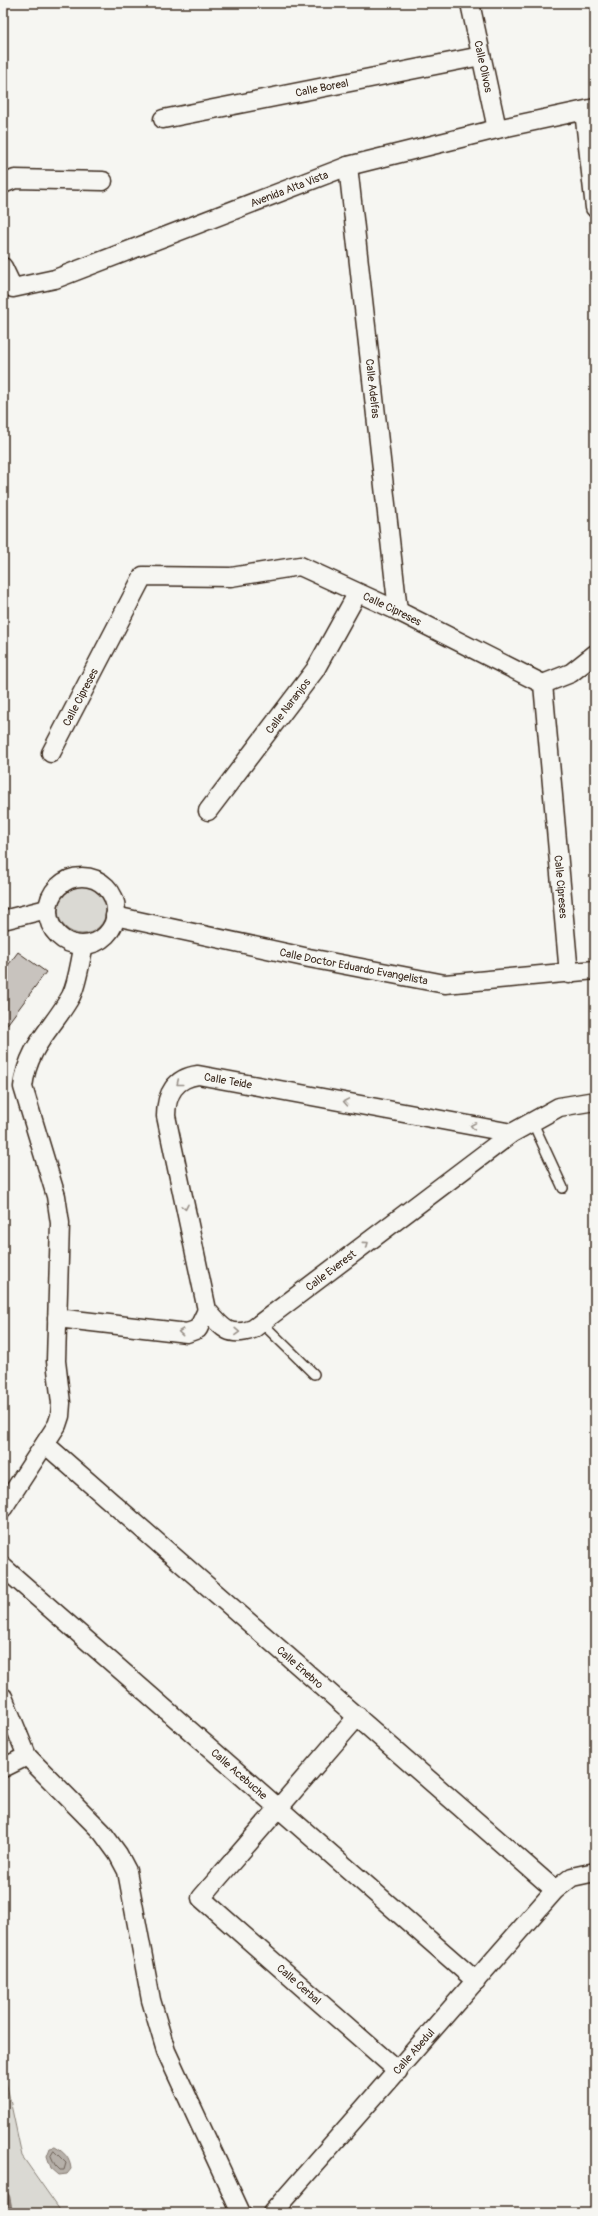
<svg xmlns="http://www.w3.org/2000/svg" width="598" height="2216" font-family="Pangolin,sans-serif">
<rect width="100%" height="100%" fill="#f6f6f2"/>
<filter id="ink" filterUnits="userSpaceOnUse"><feTurbulence type="fractalNoise" baseFrequency=".025" numOctaves="2"/><feDisplacementMap in="SourceGraphic" scale="8" xChannelSelector="R" yChannelSelector="G"/><feConvolveMatrix kernelMatrix="1 2 1 2 8 2 1 2 1" color-interpolation-filters="sRGB"/></filter>
<g filter="url(#ink)">
<path fill="#dad9d3" stroke="#8a8278" d="M58 910a24 24 0 1 1 48 0a24 24 0 1 1-48 0Z
M3 2067 22 2156 62 2213H3Z"/>
<path fill="#b6b0a9" stroke="#857a71" d="M55 2147C64 2152 70 2158 71 2169L67 2174 59 2175 51 2168 47 2156 50 2148Z"/>
<g fill="none" stroke-linecap="round" stroke-linejoin="round">
<path stroke="#6c6056" stroke-width="1" d="M54 2151 66 2163 64 2170H60L55 2165 51 2156Z"/>
<path stroke="#857a71" stroke-width="4.5" d="M3 2187 8 2197 11 2213"/>
</g>
<path fill="#c8c3be" stroke="#3b2a1e" d="M18 952 46 972 3 1030V972Z"/>
<g fill="none" stroke-linecap="round" stroke-linejoin="round">
<g stroke="#3b2a1e" stroke-width="12">
<path id="service" d="M532 1121 563 1188
M262 1323 314 1374"/>
</g>
<g stroke="#3b2a1e" stroke-width="21">
<g id="minor">
<path id="s1" d="M470 3 497 129"/>
<path d="M584 111 595 208"/>
<path id="s2" d="M163 119 481 56"/>
<path id="s3" d="M348 166 398 611"/>
<path d="M3 184 15 179 103 181"/>
<path id="s4" d="M3 267 13 288 55 279 348 166 497 129 595 108"/>
<path d="M543 684 571 673 595 654"/>
<path id="s5" d="M51 753 143 576 231 577 300 566 398 611 543 684 569 974"/>
<path id="s6" d="M208 811 315 670 357 594"/>
<circle cx="82" cy="911" r="34"/>
<path id="s7" d="M115 916 309 958 445 984 595 970"/>
<path d="M3 920 47 909"/>
<path id="s8" d="M512 1133 198 1075C175 1078 166 1094 166 1116L207 1310C222 1328 229 1338 253 1329L512 1133 559 1107 595 1101"/>
<path d="M57 1318 187 1333 198 1329 207 1310"/>
<path id="s9" d="M45 1444 555 1890"/>
<path d="M3 1508 57 1425 60 1416 61 1403 56 1361 60 1223 56 1196 23 1087C28 1045 52 1030 71 996 78 982 80 961 84 945"/>
<path id="s10" d="M3 1567 476 1981"/>
<path d="M3 1697 27 1756 102 1832 118 1854 127 1871 151 2000 166 2051 241 2213"/>
<path id="s11" d="M358 1716 201 1898 398 2071"/>
<path d="M3 1768 27 1756"/>
<path id="s12" d="M272 2213 555 1890 572 1877 595 1872"/>
</g>
</g>
<use href="#service" stroke="#f6f6f2" stroke-width="9"/>
<use href="#minor" stroke="#f6f6f2" stroke-width="18"/>
</g>
<defs><path id="oneway-chevron" d="M-2-3.5L2.5 0L-2 3.5" fill="none" stroke-width="1.6" stroke-linecap="round" stroke-linejoin="round"/></defs>
<g stroke="#989088">
<use href="#oneway-chevron" transform="translate(179 1083) rotate(141)"/>
<use href="#oneway-chevron" transform="translate(346 1102) rotate(-170)"/>
<use href="#oneway-chevron" transform="translate(473 1126) rotate(-170)"/>
<use href="#oneway-chevron" transform="translate(185 1207) rotate(78)"/>
<use href="#oneway-chevron" transform="translate(366 1244) rotate(-37)"/>
<use href="#oneway-chevron" transform="translate(181 1332) rotate(-175)"/>
<use href="#oneway-chevron" transform="translate(237 1332) rotate(2)"/>
</g>
</g>
<g text-anchor="middle" dominant-baseline="central" stroke-width="3" stroke-linejoin="round" paint-order="stroke">
<g font-size="11" fill="#3b2a1e" stroke="#f6f6f2">
<text stroke="none"><textPath href="#s1" startOffset="65">Calle Olivos</textPath></text>
<text stroke="none"><textPath href="#s2" startOffset="162">Calle Boreal</textPath></text>
<text stroke="none"><textPath href="#s4" startOffset="317">Avenida Alta Vista</textPath></text>
<text stroke="none"><textPath href="#s3" startOffset="224">Calle Adelfas</textPath></text>
<text stroke="none"><textPath href="#s5" startOffset="459">Calle Cipreses</textPath></text>
<text stroke="none"><textPath href="#s5" startOffset="63">Calle Cipreses</textPath></text>
<text stroke="none"><textPath href="#s6" startOffset="132">Calle Naranjos</textPath></text>
<text stroke="none"><textPath href="#s5" startOffset="831">Calle Cipreses</textPath></text>
<text stroke="none"><textPath href="#s7" startOffset="244">Calle Doctor Eduardo Evangelista</textPath></text>
<text transform="translate(228 1081) rotate(10)">Calle Teide</text>
<text stroke="none"><textPath href="#s8" startOffset="728">Calle Everest</textPath></text>
<text stroke="none"><textPath href="#s9" startOffset="339">Calle Enebro</textPath></text>
<text stroke="none"><textPath href="#s10" startOffset="314">Calle Acebuche</textPath></text>
<text stroke="none"><textPath href="#s11" startOffset="371">Calle Cerbal</textPath></text>
<text stroke="none"><textPath href="#s12" startOffset="215">Calle Abedul</textPath></text>
</g>
</g>
<rect width="598" height="2216" fill="none" stroke="#f6f6f2" stroke-width="16"/>
<rect x="8" y="8" width="582" height="2200" fill="none" stroke="#3b2a1e" stroke-width="1.5" filter="url(#ink)"/>
</svg>
